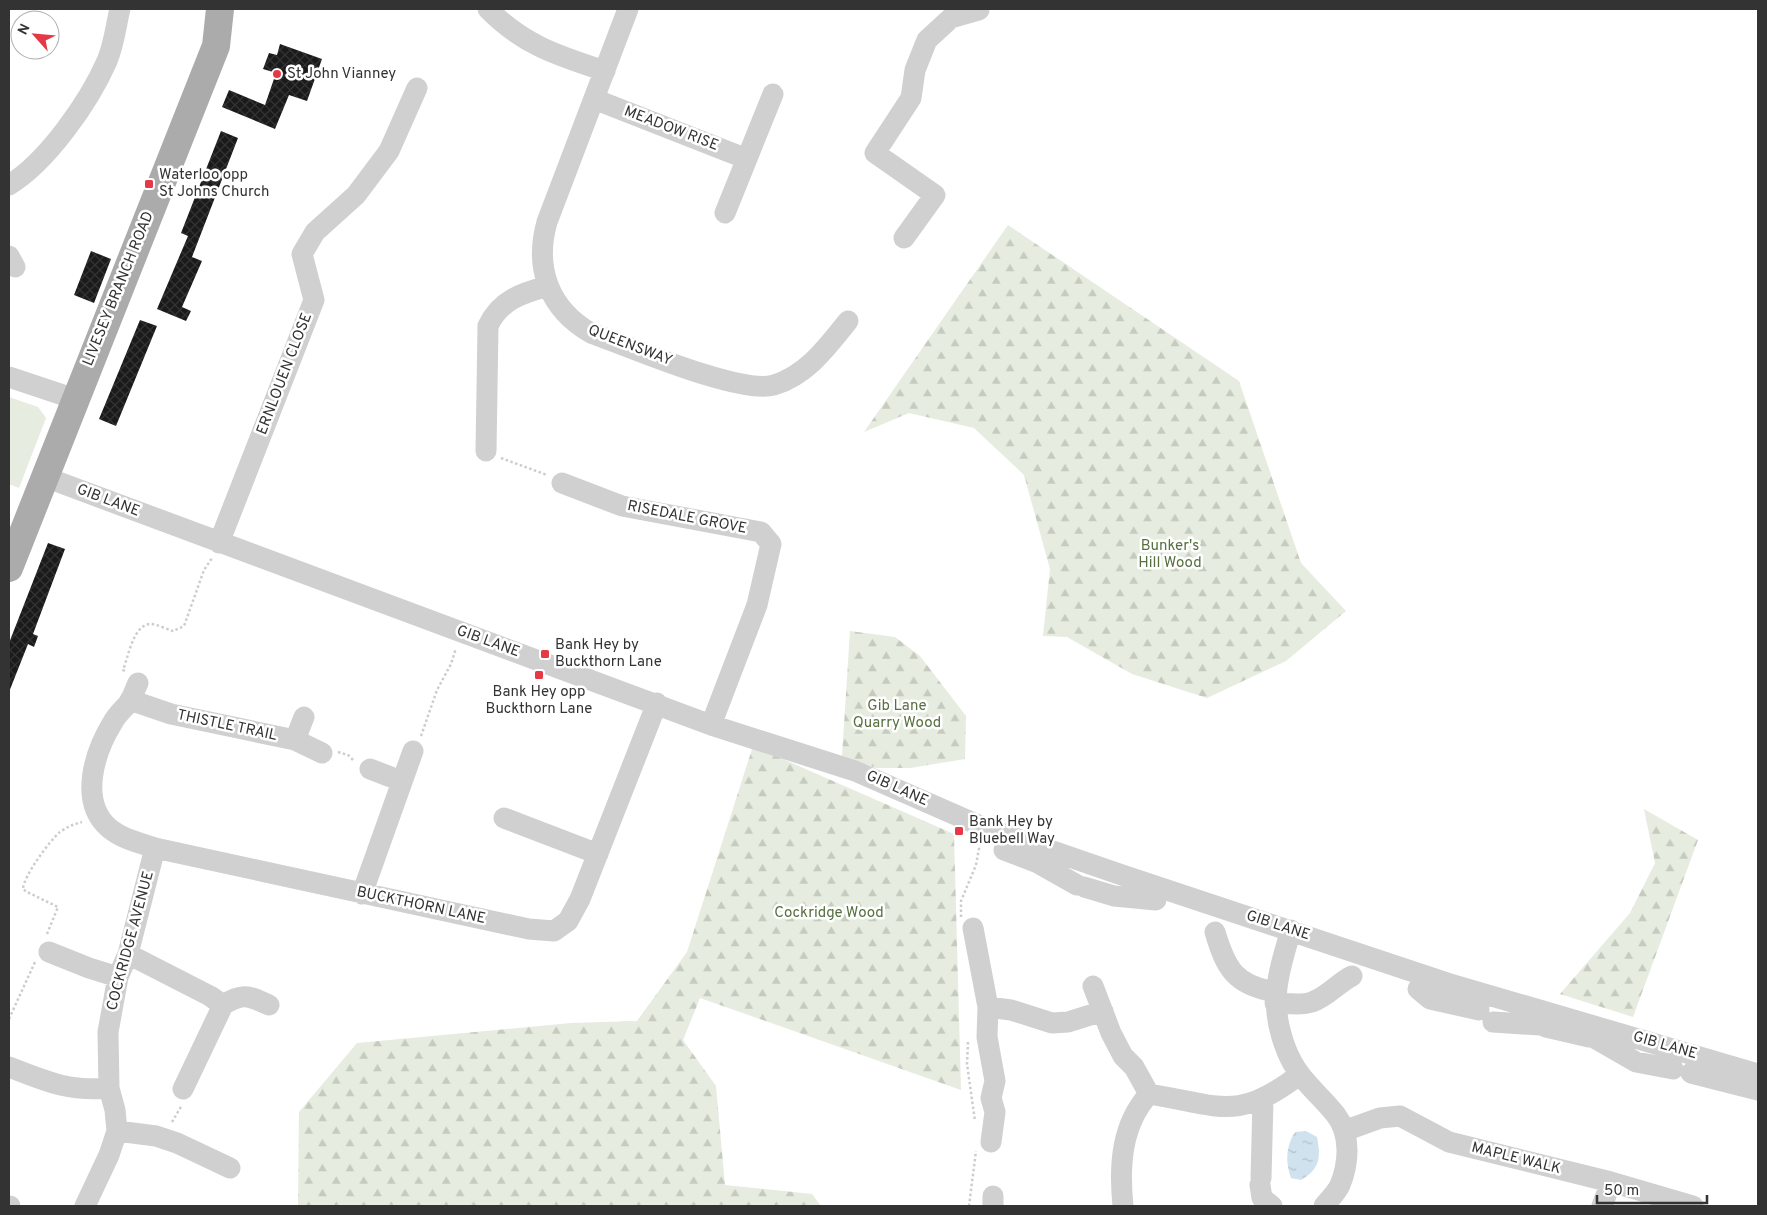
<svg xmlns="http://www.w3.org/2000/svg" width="1767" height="1215" font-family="Overpass,sans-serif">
<defs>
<pattern id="forest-firs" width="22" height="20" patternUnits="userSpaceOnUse" patternTransform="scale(1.25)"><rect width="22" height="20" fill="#e6ecdf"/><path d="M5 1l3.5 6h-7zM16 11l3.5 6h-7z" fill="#c6cbc0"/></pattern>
<pattern id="water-ripples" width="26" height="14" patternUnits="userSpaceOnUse" patternTransform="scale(1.25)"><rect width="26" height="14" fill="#cfe2ee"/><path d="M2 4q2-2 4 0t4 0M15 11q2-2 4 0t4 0" fill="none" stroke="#b2c2cd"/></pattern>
<pattern id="building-cross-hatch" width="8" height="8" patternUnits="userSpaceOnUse" patternTransform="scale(1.25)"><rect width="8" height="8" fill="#1a1a1a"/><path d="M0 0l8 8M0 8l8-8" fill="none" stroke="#333"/></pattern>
</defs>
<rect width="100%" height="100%" fill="#fff"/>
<path fill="#e6ecdf" d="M9 397 38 407 46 418 19 488 9 484Z"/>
<path fill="url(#forest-firs)" d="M1008 225 1239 381 1301 563 1346 611 1286 661 1207 698 1132 674 1067 637 1043 636 1050 569 1024 475 974 428 909 413 864 432Z
M850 631 895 637 920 656 966 716 965 759 910 768H876L842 756Z
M753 746 954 834 961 1090 700 998 683 1040 716 1086 725 1185 812 1194 821 1206H298L299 1112 357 1043 571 1023 637 1021 687 952Z
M1644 809 1698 840 1633 1017 1560 994 1630 913 1655 863Z"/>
<path fill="url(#water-ripples)" d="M1306 1131 1317 1137C1321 1157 1320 1169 1301 1180L1291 1178C1285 1162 1286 1146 1295 1132Z"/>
<path fill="url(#building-cross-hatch)" d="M280 44 322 59 307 101 289 95 275 129 222 107 229 90 265 105 276 73 263 69 269 53 277 55Z
M221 131 238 138 192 257 202 261 182 307 191 311 186 321 157 309 188 236 181 233Z
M91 251 111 259 94 303 74 295Z
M140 320 157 326 116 426 99 419Z
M48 543 65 549 33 634 38 636 34 647 28 644 9 692V643Z"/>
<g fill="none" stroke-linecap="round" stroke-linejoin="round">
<path stroke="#cdcdcd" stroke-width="2.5" stroke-dasharray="2.5 2.5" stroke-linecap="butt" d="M501 458 547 475
M125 671 123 670C128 658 133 625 150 624 157 624 166 629 173 631L184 626 204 570 212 558
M421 736 437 690 451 664 456 648
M338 752 348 755 354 761
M961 917V901L976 865 980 843
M47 934 58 907 27 892 23 889C23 877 50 840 60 832 67 827 74 824 82 822
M9 1019 35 962
M968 1042 967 1064 975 1121
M172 1122 182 1105
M969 1206 976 1151"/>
<path stroke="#d0d0d0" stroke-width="21" d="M488 9C523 45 559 56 605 71
M628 9 547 222C534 268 549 309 591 333 628 346 740 395 774 385 807 375 827 347 848 321
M594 99 747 159
M9 185C47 162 89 102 107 61 114 45 116 25 120 9
M725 213 773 94
M904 238 935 195 875 153 911 98 915 70 927 40 951 18 979 10
M9 256 15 267
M9 377 75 399
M486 451 488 326C500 300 522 293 548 286
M45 477 711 725 855 771 983 827 1119 874 1447 983 1758 1074
M562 483 622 506 761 532 771 544 757 605 711 725
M219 543 314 300 302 254 315 232 356 195 389 151 417 88
M138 683C135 689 133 696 130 701 125 708 117 714 113 722 95 751 78 801 109 828 122 839 140 843 155 848L529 929 554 931 568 921 580 899 657 703
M130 700 171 714 295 740 322 753
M295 740 304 717
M370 769 401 781
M504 818 598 854
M1004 850 1038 863 1077 885
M1084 887 1114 896 1156 900
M362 894 413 751
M973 928 988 1007 987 1037 995 1081 991 1098 995 1112 991 1142
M1291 930C1278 974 1268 1003 1286 1049 1298 1080 1317 1091 1336 1115 1351 1135 1349 1163 1340 1185 1337 1192 1329 1200 1324 1206
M1215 932C1226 969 1235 985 1275 992
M49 952 89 968 118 977
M128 954 210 996 223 1005
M1093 986 1111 1033 1123 1056 1134 1067 1149 1094C1219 1105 1237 1123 1299 1075
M1418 989 1430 999 1479 1010
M1275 1003C1287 1003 1301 1006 1312 1002 1327 997 1338 983 1352 976
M988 1007 1011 1010 1052 1023 1068 1022 1103 1011
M1493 1022 1540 1025
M1546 1027 1589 1037
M1596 1039 1636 1062 1673 1069
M9 1067C45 1081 69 1092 109 1088
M1691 1073 1758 1090
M183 1089 223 1005C243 992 249 996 269 1005
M117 1131 156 1136 177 1143 230 1168
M1344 1131 1380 1118 1400 1116 1449 1142 1611 1182 1693 1206
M1261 1178 1263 1100
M1260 1185 1262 1198 1272 1206
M9 1206H10
M85 1206 109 1155 117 1131 115 1110 109 1088 108 1032 118 977 128 954 155 848
M993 1206V1196
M1123 1206C1119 1166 1121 1125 1149 1094
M1602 1206 1611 1182"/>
<path stroke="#ababab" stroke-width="28" d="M9 568 216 46 220 9"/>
</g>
<g fill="#e63946" stroke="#fff" stroke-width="2">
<circle cx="277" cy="74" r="5"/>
<rect x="144" y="179" width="10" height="10" rx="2.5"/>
<rect x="540" y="649" width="10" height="10" rx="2.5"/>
<rect x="534" y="670" width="10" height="10" rx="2.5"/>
<rect x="954" y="826" width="10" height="10" rx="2.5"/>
</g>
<g text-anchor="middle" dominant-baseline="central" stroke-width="5" stroke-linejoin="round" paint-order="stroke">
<g font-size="15" fill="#333" stroke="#fff" text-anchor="start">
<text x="287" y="74">St John Vianney</text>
<text x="159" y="175">Waterloo opp<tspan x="159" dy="17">St Johns Church</tspan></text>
<text x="555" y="645">Bank Hey by<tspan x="555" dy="17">Buckthorn Lane</tspan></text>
<text x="539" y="692" text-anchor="middle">Bank Hey opp<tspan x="539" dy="17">Buckthorn Lane</tspan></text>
<text x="969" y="822">Bank Hey by<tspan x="969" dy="17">Bluebell Way</tspan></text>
</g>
<g font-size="15" fill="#333" stroke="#fff">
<text transform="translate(671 129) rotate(21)">MEADOW RISE</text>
<text transform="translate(119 289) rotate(-68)">LIVESEY BRANCH ROAD</text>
<text transform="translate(630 346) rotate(21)">QUEENSWAY</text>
<text transform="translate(285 374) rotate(-69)">ERNLOUEN CLOSE</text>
<text transform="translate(108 501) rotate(21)">GIB LANE</text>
<text transform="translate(687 518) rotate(11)">RISEDALE GROVE</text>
<text transform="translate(488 642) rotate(20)">GIB LANE</text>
<text transform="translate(227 726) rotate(12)">THISTLE TRAIL</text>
<text transform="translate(897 789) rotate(24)">GIB LANE</text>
<text transform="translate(421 906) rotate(12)">BUCKTHORN LANE</text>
<text transform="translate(1278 926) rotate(18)">GIB LANE</text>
<text transform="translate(131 941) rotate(-75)">COCKRIDGE AVENUE</text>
<text transform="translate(1665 1046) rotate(16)">GIB LANE</text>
<text transform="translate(1516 1159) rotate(14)">MAPLE WALK</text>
</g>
<g font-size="15" fill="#56703f" stroke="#fff">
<text x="1170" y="546">Bunker's<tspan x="1170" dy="17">Hill Wood</tspan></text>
<text x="897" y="706">Gib Lane<tspan x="897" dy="17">Quarry Wood</tspan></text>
<text x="829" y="913">Cockridge Wood</text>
</g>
</g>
<rect width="1767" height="1215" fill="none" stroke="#333333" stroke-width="20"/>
<g transform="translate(35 35) rotate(297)"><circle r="24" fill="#ffffff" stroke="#adadad"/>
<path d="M0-4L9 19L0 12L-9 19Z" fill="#e63946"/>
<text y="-8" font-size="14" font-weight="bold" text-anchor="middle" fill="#333333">N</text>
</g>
<path d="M1597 1195v8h110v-8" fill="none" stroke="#333333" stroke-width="2.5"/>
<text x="1604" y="1195" font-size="15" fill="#333333" stroke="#ffffff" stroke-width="4" paint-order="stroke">50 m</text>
</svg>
